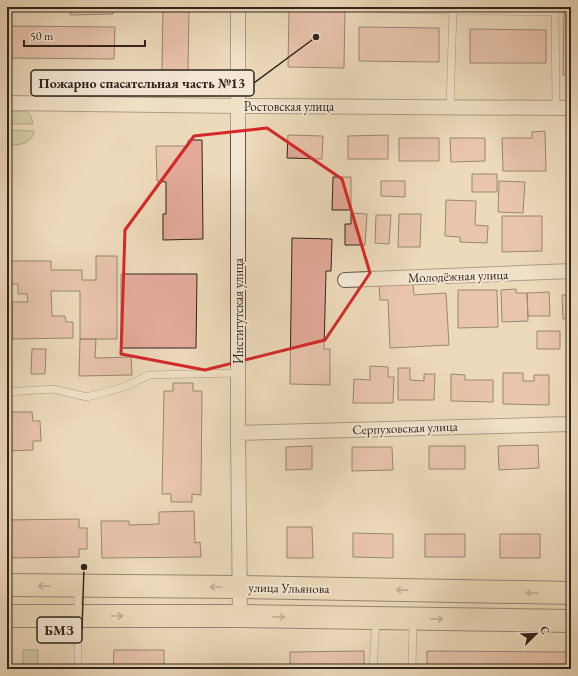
<svg xmlns="http://www.w3.org/2000/svg" width="578" height="676" font-family="'EB Garamond',serif">
<rect width="100%" height="100%" fill="#eddabb"/>
<filter id="stains"><feTurbulence type="fractalNoise" baseFrequency=".005" numOctaves="4"/><feColorMatrix values="0 0 0 0 .2 0 0 0 0 .09 0 0 0 0 .02 0 0 0 .5 -.17"/></filter>
<radialGradient id="worn" r=".72"><stop offset=".6" stop-color="#630" stop-opacity="0"/><stop offset="1" stop-color="#630" stop-opacity=".3"/></radialGradient>
<path fill="#bbbe8e" stroke="#767156" d="M7 111H26L31 116 33 124H7Z
M7 130 34 131C32 145 18 145 7 145Z
M23 650H38V669H23Z"/>
<path fill="#e4ab9b" stroke="#31241d" d="M70 7H113V14L70 15Z
M163 7H189L188 71 162 70Z
M289 7H345L344 68 288 67Z
M564 7H571V75H563Z
M7 26 115 27 114 59 7 58Z
M359 27 439 28V62L359 61Z
M470 29 546 30V63H470Z
M545 131 546 171H503L502 138H532V132Z
M288 135 323 136 322 159 287 158Z
M388 135V159H348V136Z
M399 138H439V161H399Z
M450 138H485V161L451 162Z
M188 140H202L203 239 163 240V214H166V182L157 181 156 146H188Z
M472 174H497V192H472Z
M333 177H351V210H332Z
M381 181H405V197L381 196Z
M499 181 525 182 523 213 498 212Z
M446 200 476 201 475 225 488 226 487 243 460 242V237L445 236Z
M351 213 367 214 365 245H345V224H351Z
M399 214H421L420 247H398Z
M376 215H391L389 244 375 243Z
M502 216H542V251L502 252Z
M292 238 332 239 331 271H326L324 349H330V385L290 384Z
M96 256H117V339H80V291H51L52 316H65L66 322H73V338L12 339V302H28L27 294H18V284H7V261H51V270H82V280H96Z
M121 274H197L196 348H121Z
M413 284 414 295 446 293 449 345 390 348 388 300H380L379 285Z
M516 289V293H527L528 321 502 322 501 290Z
M458 290H497L498 327 458 328Z
M549 292 550 316H528L527 293Z
M562 295H571V318L563 319Z
M537 331H560V349H537Z
M80 339H96L95 358 131 357 132 375 79 376Z
M32 349H46L45 374H31Z
M370 366 388 367V377H394L393 403H353L354 379 370 380Z
M398 368H410V380L424 381V374H435L434 400H398Z
M503 373H523V381H534V375H549V405L503 404Z
M451 374 465 375V380H493V402L451 401Z
M173 383H193V391H202L201 495 192 494V502H171V494H162L164 391H173Z
M7 412H32L33 421H40L41 441H33V450L7 451Z
M538 445 539 468 499 470 498 446Z
M312 446V469L286 470V447Z
M429 446H465V469H429Z
M352 447H392L393 470 352 471Z
M194 511 195 543 200 542 201 557 102 558 101 521H129V525L159 524V512Z
M79 519V528H87V549H79V557L7 558V520Z
M287 527H312L313 558H287Z
M353 533 393 534V558L353 557Z
M425 534H465V557H425Z
M500 534H540V558H500Z
M114 650H164V669H113Z
M364 651V669H290V652Z
M427 651 571 652V669H427Z"/>
<g fill="none" stroke-linecap="round" stroke-linejoin="round">
<g stroke="#605244" stroke-width="8">
<path id="lane" d="M555 8 556 108
M379 9 555 12
M450 107 453 10
M7 392 53 389 87 397 124 387 149 375 238 373
M78 669V587
M373 669 376 619
M412 669 413 621"/>
</g>
<g stroke="#605244" stroke-width="16">
<path id="street" d="M238 7V433L240 616
M7 103 238 106 571 108
M345 280 571 271
M238 433 571 424"/>
</g>
<g stroke="#31241d" stroke-width="24">
<path id="primary" d="M7 585 240 587 571 593
M7 616H240L571 621"/>
</g>
<use href="#lane" stroke="#f3e7d3" stroke-width="7"/>
<use href="#street" stroke="#f3e7d3" stroke-width="14"/>
<use href="#primary" stroke="#eddabb" stroke-width="22"/>
</g>
<defs><path id="oneway-shaft" d="M-6 0H5M1.5-3L5.5 0L1.5 3" fill="none" stroke-width="1.6" stroke-linecap="round" stroke-linejoin="round"/></defs>
<g stroke="#8f7f6c">
<use href="#oneway-shaft" transform="translate(44 586) rotate(-180)"/>
<use href="#oneway-shaft" transform="translate(216 587) rotate(-180)"/>
<use href="#oneway-shaft" transform="translate(402 590) rotate(-179)"/>
<use href="#oneway-shaft" transform="translate(532 593) rotate(-179)"/>
<use href="#oneway-shaft" transform="translate(117 616)"/>
<use href="#oneway-shaft" transform="translate(279 617) rotate(1)"/>
<use href="#oneway-shaft" transform="translate(437 619) rotate(1)"/>
</g>
<path d="M0 0H578V676H0ZM267 128 342 179 370 273 325 340 205 370 121 354 125 230 194 136Z" fill="#eddabb" fill-opacity=".55" fill-rule="evenodd"/>
<path fill="none" stroke="#d62828" stroke-width="3" stroke-linejoin="round" d="M267 128 342 179 370 273 325 340 205 370 121 354 125 230 194 136Z"/>
<g text-anchor="middle" dominant-baseline="central" stroke-width="4" stroke-linejoin="round" paint-order="stroke">
<g font-size="13" fill="#31241d" stroke="#f3e7d3">
<text x="289" y="106">Ростовская улица</text>
<text transform="translate(458 276) rotate(-2)">Молодёжная улица</text>
<text transform="translate(238 311) rotate(-90)">Институтская улица</text>
<text transform="translate(405 428) rotate(-2)">Серпуховская улица</text>
<text transform="translate(289 588) rotate(1)">улица Ульянова</text>
</g>
</g>
<path fill="none" stroke="#31241d" stroke-width="1.5" d="M316 37L254 83M84 567L82 630"/>
<g fill="#31241d" stroke="#f3e7d3" stroke-width="1.5">
<circle cx="316" cy="37" r="4"/>
<circle cx="84" cy="567" r="4"/>
</g>
<g fill="#f3e7d3" stroke="#31241d" stroke-width="1.5">
<rect x="31" y="70" width="223" height="26" rx="4"/>
<rect x="37" y="617" width="45" height="26" rx="4"/>
</g>
<g font-size="14" text-anchor="middle" font-weight="bold" fill="#31241d">
<text x="142" y="88">Пожарно спасательная часть №13</text>
<text x="59" y="635">БМЗ</text>
</g>
<rect width="578" height="676" fill="none" stroke="#eddabb" stroke-width="24"/>
<rect x="8" y="8" width="562" height="660" fill="none" stroke="#31241d" stroke-width="2"/>
<rect x="12" y="12" width="554" height="652" fill="none" stroke="#31241d"/>
<g transform="translate(536 634) rotate(67)" stroke="#f3e7d3" stroke-width="3" paint-order="stroke">
<path d="M0-3L7 15L0 10L-7 15Z" fill="#31241d"/>
<text y="-6" font-size="11" font-weight="bold" text-anchor="middle" fill="#31241d">С</text>
</g>
<path d="M24 40v6h121v-6" fill="none" stroke="#31241d" stroke-width="2"/>
<text x="30" y="40" font-size="12" fill="#31241d" stroke="#f3e7d3" stroke-width="3" paint-order="stroke">50 m</text>
<rect width="100%" height="100%" filter="url(#stains)"/>
<rect width="100%" height="100%" fill="url(#worn)"/>
</svg>
